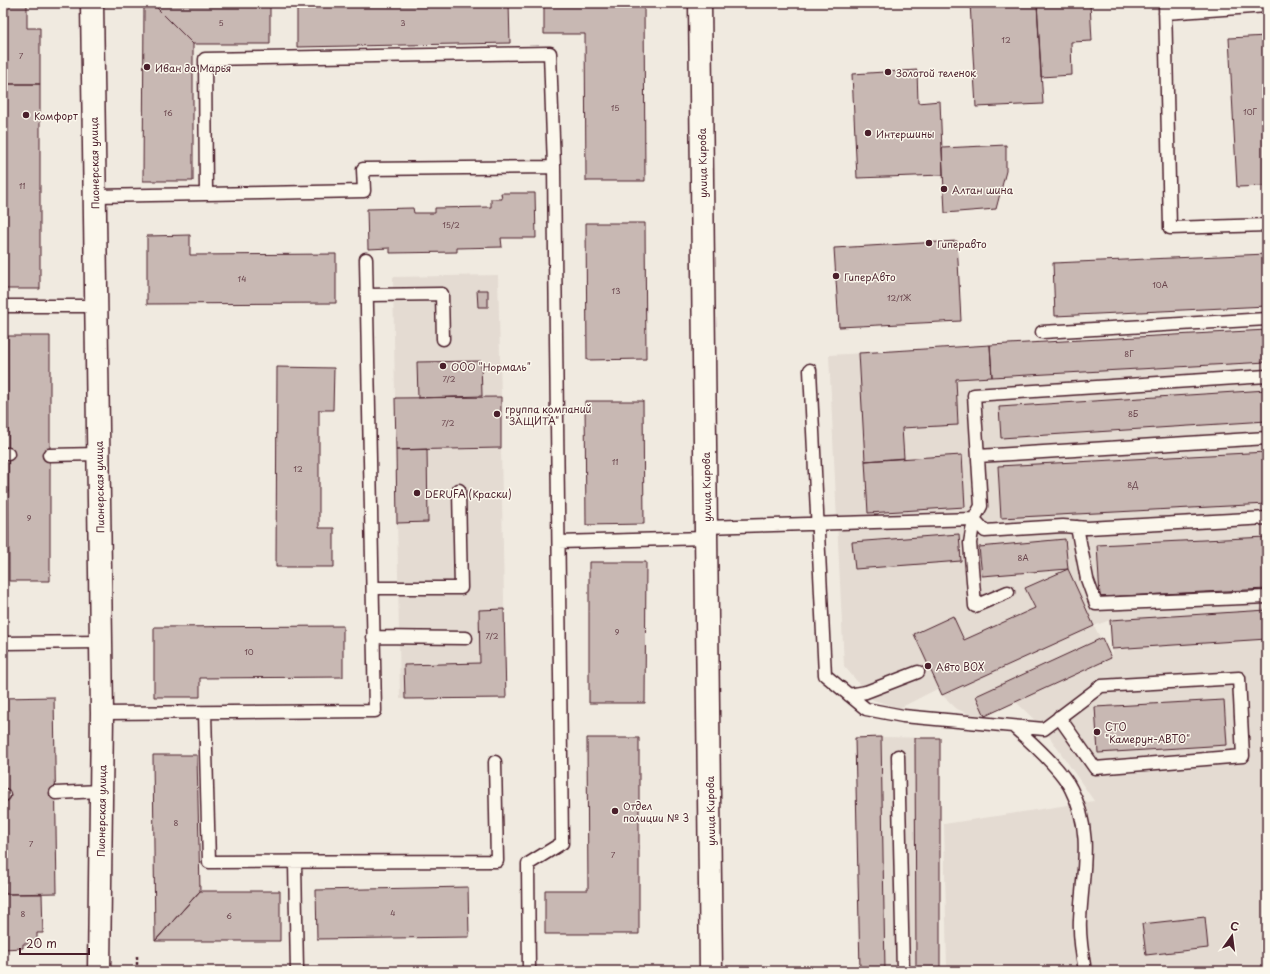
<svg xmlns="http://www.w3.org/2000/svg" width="1270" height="974" font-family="'Playpen Sans',sans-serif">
<rect width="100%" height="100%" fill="#f0eae0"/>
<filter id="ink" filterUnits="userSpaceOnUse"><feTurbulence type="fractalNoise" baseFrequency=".025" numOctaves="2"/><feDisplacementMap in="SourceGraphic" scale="8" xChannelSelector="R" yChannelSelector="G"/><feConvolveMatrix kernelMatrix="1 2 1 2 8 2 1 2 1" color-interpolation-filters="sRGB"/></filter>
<g filter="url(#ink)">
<path fill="#e4dbd2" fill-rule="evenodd" d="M498 275 501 397 395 398 393 277Z
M1267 330V971H947L944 824 1094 801 1044 729 1016 702 985 716 968 714 957 709 942 695 939 688 900 708 873 700 844 666 829 355ZM1110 620 1112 649 1111 657 1094 626Z
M501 448 506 698 400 699 396 450Z
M881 737 940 738V971H860L855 738Z"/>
<path fill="#c8b8b3" stroke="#4a1f2b" d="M3 3H27V28H40V84H3Z
M144 3H152L193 44V181H143Z
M152 3H270V44H193Z
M297 3H509L510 43 297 47Z
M544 3H644L645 181H586L585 34H544Z
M970 3H1037L1043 104 976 107Z
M1037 3H1090L1092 41 1071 42 1072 75 1041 77Z
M1267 36V186L1237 187 1229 38Z
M917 70 918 103 940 101 943 175 857 178 852 74Z
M3 84H40V289H3Z
M1006 145V171L996 209 945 213 942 148Z
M501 193H535L536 238H501L502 247 457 248V252L390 253V248L368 249 367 209 413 208 414 213H435V208L491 207V199H502Z
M586 223H645L646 359 587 360Z
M190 235V255L336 254V303L147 304V236Z
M957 241 961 321 839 327 834 248Z
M1267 254V306L1055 316 1053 263Z
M477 290H488V307H478Z
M1267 330V362L992 377 990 345Z
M8 336H50V581H9Z
M990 345 992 377 956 379 958 425 902 428 904 458 865 461 859 353Z
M481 361 482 396 418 398 417 362Z
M277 367 334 368 333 410H319V528H334V567H276Z
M1267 390V421L1001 438 999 407Z
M501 397V448L396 450 395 398Z
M585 401H643L644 524 586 525Z
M427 449 428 522 397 523 396 450Z
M1267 452V504L1001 518 998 466Z
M962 455 965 507 868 513 865 461Z
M959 534 961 561 855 569 852 542Z
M1267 537V589L1100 597 1097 545Z
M1065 539 1068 569 982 576 979 547Z
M589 562H646L645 703H589Z
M1068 569 1094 626 942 695 914 634 953 616 964 640 1035 608 1025 588Z
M504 609 506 698 405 699 404 665 480 663 479 610Z
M1267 610V639L1112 649 1110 620Z
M343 626V677L200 678V697H154V627Z
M1102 638 1111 658 985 716 976 696Z
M54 697 57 893 6 894 3 698Z
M1224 700 1227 745 1098 753 1095 707Z
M881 737 885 971H860L855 738Z
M587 738H639V934H545V890H588Z
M915 738H940V971H916Z
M153 755H197L200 891 155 941Z
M468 887 469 937 317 939 316 890Z
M200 891H280V941H155Z
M3 894H42L43 933H37V944H23V948L3 949Z
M1205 917 1208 948 1146 955 1142 924Z"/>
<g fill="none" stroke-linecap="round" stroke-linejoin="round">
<g stroke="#4a1f2b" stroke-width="15">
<path id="lane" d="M1165 3 1170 228 1267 225
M1165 13 1267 6
M206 194 205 59 550 53 554 167
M95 196 364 191 363 169 554 167 562 843 528 864 529 971
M368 295 442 294 443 339
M3 306H96
M1042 332 1267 319
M810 370 825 675 866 709 903 716 1044 729 1101 686 1239 678 1243 756 1095 768 1059 717
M3 454H8
M49 455 98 454
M978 456 1267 438
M706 527 974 519 985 531 1063 526 1088 528 1267 518
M1077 527 1087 579 1096 604 1267 597
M559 542 706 538
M373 588H461L459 490
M1008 592 975 606 970 543 974 519 981 506 974 395 1267 376
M373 637 466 638
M3 643 101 642
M849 695 866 692 918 672
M102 713 375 711 366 259
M205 713 209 862 497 861 495 762
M1014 727C1030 741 1062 770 1071 789 1094 833 1082 873 1080 920 1079 937 1082 954 1085 971
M898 756 903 971
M56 793 101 791
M3 795H4
M295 863 297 971"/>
</g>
<g stroke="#4a1f2b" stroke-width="25">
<path id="street" d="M92 3 102 713 99 971"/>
</g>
<g stroke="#4a1f2b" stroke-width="25">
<path id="secondary" d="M700 3 711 971"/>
</g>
<path stroke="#4a1f2b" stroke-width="2.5" stroke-dasharray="3 3" stroke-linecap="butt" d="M137 956V971"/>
<use href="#lane" stroke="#fbf7ec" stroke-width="12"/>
<use href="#street" stroke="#fbf7ec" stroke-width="22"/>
<use href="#secondary" stroke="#fbf7ec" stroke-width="22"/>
</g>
</g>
<g fill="#4a1f2b" stroke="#fbf7ec" stroke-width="1.5">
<circle cx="147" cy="67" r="4"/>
<circle cx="888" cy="72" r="4"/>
<circle cx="26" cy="115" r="4"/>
<circle cx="868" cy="133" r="4"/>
<circle cx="944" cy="189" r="4"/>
<circle cx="929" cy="243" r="4"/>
<circle cx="836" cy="276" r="4"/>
<circle cx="443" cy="366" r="4"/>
<circle cx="497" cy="414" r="4"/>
<circle cx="417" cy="493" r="4"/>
<circle cx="928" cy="666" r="4"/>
<circle cx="1097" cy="732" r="4"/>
<circle cx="615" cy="811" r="4"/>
</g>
<g text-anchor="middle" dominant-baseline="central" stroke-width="3" stroke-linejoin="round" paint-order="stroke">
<g font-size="8" fill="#6a454d">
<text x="221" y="23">5</text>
<text x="403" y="23">3</text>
<text x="1006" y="40">12</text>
<text x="21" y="56">7</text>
<text x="615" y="108">15</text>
<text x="1250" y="112">10Г</text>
<text x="168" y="113">16</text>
<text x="22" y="186">11</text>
<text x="451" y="225">15/2</text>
<text x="242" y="279">14</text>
<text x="1160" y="285">10А</text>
<text x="616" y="291">13</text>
<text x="899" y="298">12/1Ж</text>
<text x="1129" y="354">8Г</text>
<text x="449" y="379">7/2</text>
<text x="1133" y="414">8Б</text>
<text x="448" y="423">7/2</text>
<text x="615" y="462">11</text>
<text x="298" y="469">12</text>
<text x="1133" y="485">8Д</text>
<text x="29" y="518">9</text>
<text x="1023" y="558">8А</text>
<text x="617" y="632">9</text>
<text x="492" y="636">7/2</text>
<text x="249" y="652">10</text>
<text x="176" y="823">8</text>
<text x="31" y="844">7</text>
<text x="613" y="855">7</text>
<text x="393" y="913">4</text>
<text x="23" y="914">8</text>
<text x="229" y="916">6</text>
</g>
<g font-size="10" fill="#4a1f2b" stroke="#fbf7ec" text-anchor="start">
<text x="155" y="67">Иван да Марья</text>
<text x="896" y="72">Золотой теленок</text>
<text x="34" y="115">Комфорт</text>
<text x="876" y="133">Интершины</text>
<text x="952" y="189">Алтан шина</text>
<text x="937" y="243">Гиперавто</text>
<text x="844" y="276">ГиперАвто</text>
<text x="451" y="366">ООО "Нормаль"</text>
<text x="505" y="408">группа компаний<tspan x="505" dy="12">"ЗАЩИТА"</tspan></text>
<text x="425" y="493">DERUFA (Краски)</text>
<text x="936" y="666">Авто BOX</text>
<text x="1105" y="726">СТО<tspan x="1105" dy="12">"Камерун-АВТО"</tspan></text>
<text x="623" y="805">Отдел<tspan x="623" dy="12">полиции № 3</tspan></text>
</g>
<g font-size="10" fill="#4a1f2b" stroke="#fbf7ec">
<text transform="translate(94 163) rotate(-91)">Пионерская улица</text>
<text transform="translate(702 163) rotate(-91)">улица Кирова</text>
<text transform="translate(99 487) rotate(-91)">Пионерская улица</text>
<text transform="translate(706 487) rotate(-91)">улица Кирова</text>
<text transform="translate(101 811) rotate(-89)">Пионерская улица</text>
<text transform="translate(710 811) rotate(-91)">улица Кирова</text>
</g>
</g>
<rect width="1270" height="974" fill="none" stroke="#fbf7ec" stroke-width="16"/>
<rect x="8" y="8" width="1254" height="958" fill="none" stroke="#4a1f2b" stroke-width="1.5" filter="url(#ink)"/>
<g transform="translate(1232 936) rotate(14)" stroke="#fbf7ec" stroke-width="3" paint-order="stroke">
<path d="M0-3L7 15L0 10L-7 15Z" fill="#4a1f2b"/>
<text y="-6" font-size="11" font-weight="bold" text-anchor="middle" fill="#4a1f2b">С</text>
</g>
<path d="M20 948v6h69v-6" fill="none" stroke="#4a1f2b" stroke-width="2"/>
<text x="26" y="948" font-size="12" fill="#4a1f2b" stroke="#fbf7ec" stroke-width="3" paint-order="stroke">20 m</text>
</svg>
